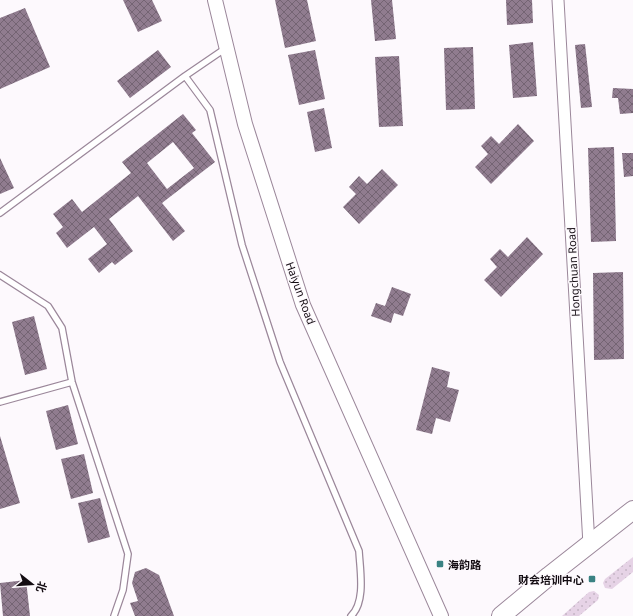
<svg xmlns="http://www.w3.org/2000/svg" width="633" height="616" font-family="'Noto Sans','Noto Sans SC',sans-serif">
<defs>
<pattern id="grass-dots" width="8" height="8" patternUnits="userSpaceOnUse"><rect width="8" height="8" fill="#e6d3e6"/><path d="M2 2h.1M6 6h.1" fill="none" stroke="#c4b4c4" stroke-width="1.8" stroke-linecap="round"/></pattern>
<pattern id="building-cross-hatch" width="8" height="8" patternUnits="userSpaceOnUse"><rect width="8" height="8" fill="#907c8f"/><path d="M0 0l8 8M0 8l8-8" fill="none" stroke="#746473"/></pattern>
</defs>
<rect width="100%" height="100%" fill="#fdf9fd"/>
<path fill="url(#grass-dots)" d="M633 557V572L612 589 605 588 603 583 605 579Z
M594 591 599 595 598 600 579 616H562L589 592Z"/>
<path fill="url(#building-cross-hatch)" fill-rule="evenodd" d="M123 0H152L162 21 138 32Z
M275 0H307L316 41 285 48Z
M371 0H392L396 39 375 41Z
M506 0H532L533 23 507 25Z
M25 8 50 67 0 89V18Z
M533 42 537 96 513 98 509 45Z
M585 44 592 107 581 108 575 45Z
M473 47 475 109 446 110 444 48Z
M158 50 171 67 130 98 117 81Z
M315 50 325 99 299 105 288 55Z
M399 56 403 126 379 127 375 57Z
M613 88 633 89V113L620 114 618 98H612Z
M324 108 332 148 315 152 307 112Z
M183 114 196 130 192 133 215 162 162 203 185 231 173 241 138 196 109 219 133 251 115 265 112 262 99 273 88 259 107 244 94 227 67 248 56 233 63 227 53 214 72 199 82 212 131 173 122 162ZM173 142 194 168 167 189 147 163Z
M518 124 534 141 491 184 475 167 488 154 481 146 491 136 499 144Z
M614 147 616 241 591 242 588 148Z
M622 153H633V176L624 177Z
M0 158 14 188 0 194Z
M382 169 398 185 359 224 343 207 356 194 349 187 359 176 367 184Z
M527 237 543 254 501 297 484 280 497 267 490 259 500 249 508 257Z
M623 272 624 359 594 360 593 273Z
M392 287 411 294 403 316 394 313 391 323 371 316 376 303 385 306Z
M34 316 47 369 25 375 12 322Z
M432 367 450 372 447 387 459 390 450 422 436 418 432 434 416 430Z
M68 405 78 444 56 450 46 411Z
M0 436 20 503 0 509Z
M84 454 93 493 71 499 61 459Z
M100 498 110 537 88 543 78 503Z
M146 568 159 575 174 616H135L130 603 138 601 132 583 135 572Z
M26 580 30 616H3L0 583Z"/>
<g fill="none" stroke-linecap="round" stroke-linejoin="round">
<g stroke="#9b879a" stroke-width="8">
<path id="service" d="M185 76 210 110 242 245 280 362 359 551C360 570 366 602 351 616
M0 213 185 76 226 48
M0 275 48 306 62 328 72 382 128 554 123 590 114 616
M0 402 72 382"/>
</g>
<g stroke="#9b879a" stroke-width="13">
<path id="minor" d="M558 0 589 545"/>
</g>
<g stroke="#9b879a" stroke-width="16">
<path id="tertiary" d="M215 0 245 124 303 305 441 616"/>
</g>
<g stroke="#9b879a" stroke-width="20">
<path id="primary" d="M501 616 549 576 633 510"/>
</g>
<use href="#service" stroke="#fff" stroke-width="5.5"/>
<use href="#minor" stroke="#fff" stroke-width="11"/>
<use href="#tertiary" stroke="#fff" stroke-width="14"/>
<use href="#primary" stroke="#fff" stroke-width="18"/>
</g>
<g fill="#3a8283" stroke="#fdf9fd" stroke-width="1.5">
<rect x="436" y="560" width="8" height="8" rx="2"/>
<rect x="588" y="575" width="8" height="8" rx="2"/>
</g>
<g text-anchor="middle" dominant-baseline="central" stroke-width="3" stroke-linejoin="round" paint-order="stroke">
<g font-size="11" fill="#130c12" stroke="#fdf9fd">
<text transform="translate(573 272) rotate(-93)">Hongchuan Road</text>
<text transform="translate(301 293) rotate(70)">Haiyun Road</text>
</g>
<g font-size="11" font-weight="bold" fill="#130c12" stroke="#fdf9fd" text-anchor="start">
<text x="448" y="564">海韵路</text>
<text x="584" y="579" text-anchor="end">财会培训中心</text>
</g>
</g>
<g transform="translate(32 584) rotate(107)" stroke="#fdf9fd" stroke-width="3" paint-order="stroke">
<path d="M0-3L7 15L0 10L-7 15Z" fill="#130c12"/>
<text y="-6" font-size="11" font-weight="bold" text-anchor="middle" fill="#130c12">北</text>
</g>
</svg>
